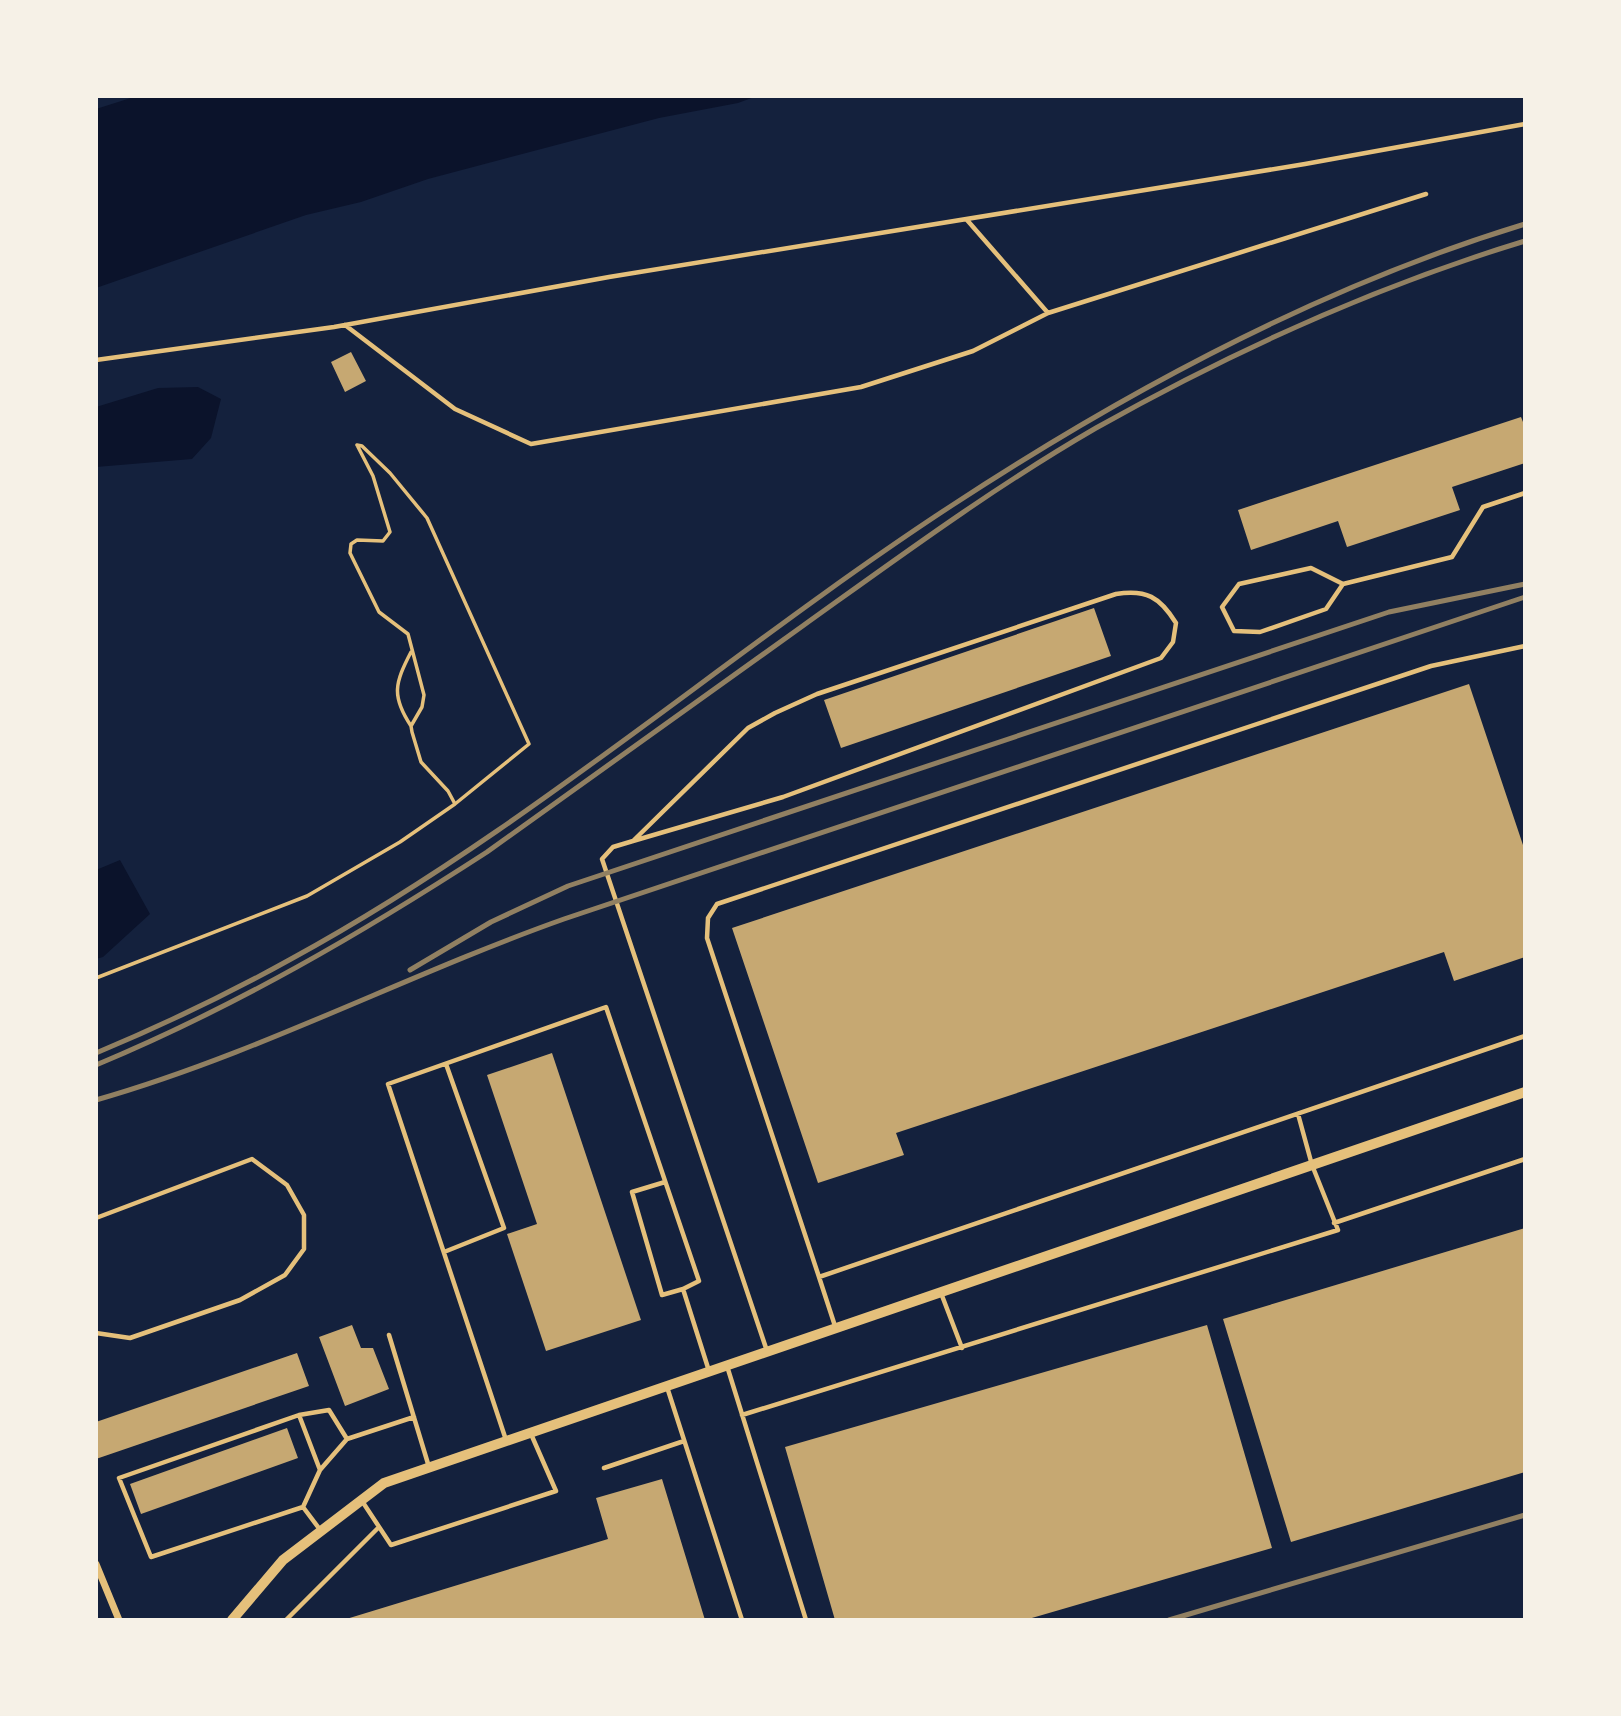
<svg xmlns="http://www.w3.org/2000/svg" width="1621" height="1716" font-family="'Sofia Sans Condensed',sans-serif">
<rect width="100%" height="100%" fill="#14213d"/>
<path fill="#0b132b" d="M137 96H757L738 103 659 118 428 179 361 202 306 215 96 288V109Z
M198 387 221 399 211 438 192 459 96 467V407L158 388Z
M120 860 150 914 103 957 96 959V870Z"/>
<path fill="#c6a872" d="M351 352 366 381 345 392 331 362Z
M1521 417 1525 427V463L1452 487 1460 510 1347 547 1338 521 1251 550 1238 510Z
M1094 608 1111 656 841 748 824 700Z
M1469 684 1525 851V957L1454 981 1444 952 896 1133 904 1155 818 1183 732 928Z
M552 1053 641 1320 546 1351 507 1234 537 1224 487 1075Z
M1525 1228V1472L1291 1542 1223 1319Z
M352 1325 361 1348H373L389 1389 345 1406 319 1337Z
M1207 1325 1272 1548 1025 1620H835L785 1447Z
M297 1353 309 1386 96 1459V1422Z
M287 1428 298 1458 141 1514 130 1484Z
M662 1479 705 1620H343L608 1539 596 1498Z"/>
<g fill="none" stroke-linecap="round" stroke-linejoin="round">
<path stroke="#e5c07b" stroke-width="3.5" d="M357 445 362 446 390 473 427 518 529 744 455 804
M411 652C395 683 391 696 411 726
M96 978 307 896 400 842 455 804 448 791 421 762 412 732 411 726 422 707 424 695 408 634 379 612 350 553 351 544 357 540 383 541 390 532 373 476 357 445"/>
<path stroke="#e5c07b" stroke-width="4.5" d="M967 220 1048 313 1426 194
M345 325 455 409 531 444 861 387 973 351 1048 313
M96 360 334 327 609 277 1305 164 1525 124
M1343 584 1311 568 1239 584 1222 607 1234 631 1260 632 1326 609 1343 584 1452 557 1483 507 1525 493
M1525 646 1431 666 717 904 708 918 707 938 819 1277 1525 1036
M633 841 748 728 775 713 817 694 1116 594C1146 589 1160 597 1176 623L1173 642 1161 658 783 797 633 841 613 847 602 859 767 1351
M665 1182 632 1192 662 1295 683 1289
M96 1218 252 1159 287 1185 304 1215V1249L285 1275 240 1300 130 1338 96 1333
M1334 1223 1525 1159
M444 1252 504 1228 446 1064
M819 1277 835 1326
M941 1293 962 1348
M389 1335 429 1467
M727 1366 806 1620
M667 1387 742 1620
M299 1415 329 1410 347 1439
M742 1415 1338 1230 1312 1165 1298 1114
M506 1440 388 1084 606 1007 699 1281 683 1289 709 1371
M604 1468 684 1441
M362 1501 391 1545 556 1491 531 1434
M303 1507 320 1470
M321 1531 303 1507 151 1557 119 1478 299 1415 320 1470 347 1439 414 1417
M286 1620 379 1527"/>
<path stroke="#e5c07b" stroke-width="7" d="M96 1564 119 1620"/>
<path stroke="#e5c07b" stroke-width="10" d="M232 1620 283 1560 384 1483 1525 1092"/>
<path stroke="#918062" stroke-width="5" d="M410 970 491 922 568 886 1389 612 1525 584
M96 1053C163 1025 228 994 291 959 526 831 728 652 951 506 1128 390 1321 286 1525 224
M96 1065C235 1007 362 933 487 852 592 776 698 701 804 625 899 557 994 487 1096 428 1231 352 1377 286 1525 241
M96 1100C257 1054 406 975 564 919L1525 597
M1169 1620 1525 1515"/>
</g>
<rect width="1621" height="1716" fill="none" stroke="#f6f1e7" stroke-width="196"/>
</svg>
